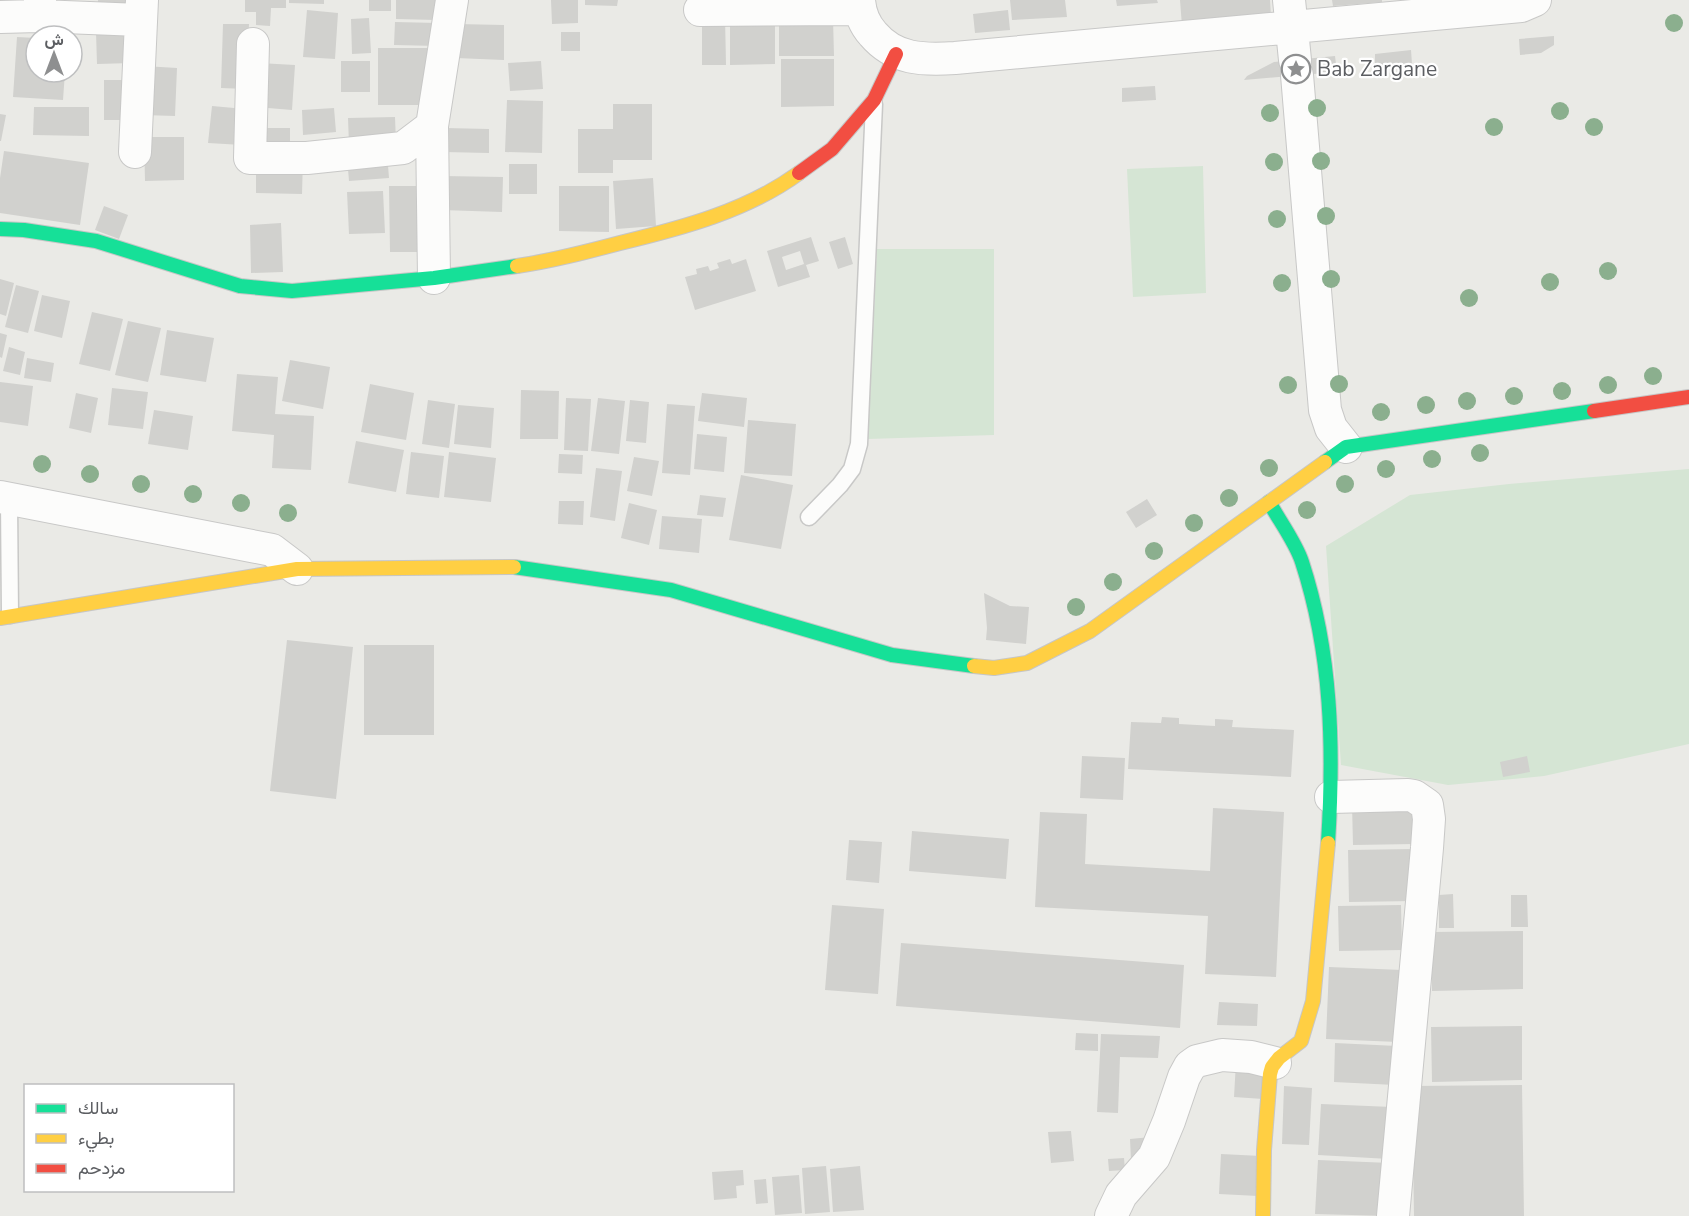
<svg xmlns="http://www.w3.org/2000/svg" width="1689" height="1216" font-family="'Nunito Sans',Vazirmatn,sans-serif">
<rect width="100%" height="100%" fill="#eaeae6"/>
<path fill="#d5e5d4" d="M1203 166 1206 293 1133 297 1127 169Z
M877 249H994V435L868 439Z
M1689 469V744L1544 776 1448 785 1341 765 1326 546 1410 495 1509 484Z"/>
<path fill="#d1d1ce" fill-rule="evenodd" d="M98 0H132V13L98 15Z
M245 0H286V8H271L270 26 256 25V12H245Z
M289 0H324V4L289 3Z
M369 0H391V11H369Z
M396 0H436V20L396 19Z
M551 0H578V23L552 24Z
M585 0H618L617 6 585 5Z
M1010 0H1065L1067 17 1012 20Z
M1116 0H1157L1158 3 1117 6Z
M1180 0H1270L1271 17 1182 26Z
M1332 0H1382V2L1333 6Z
M307 10 338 13 335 59 303 57Z
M1008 10 1010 30 975 33 973 14Z
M775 15V64L730 65V16Z
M702 16H725L726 65H702Z
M369 18 371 53 352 54 351 19Z
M833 18 834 56H779V19Z
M395 22 438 23V46L394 45Z
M223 24H249L246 89 221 88Z
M457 24 504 25V60L456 58Z
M131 31 132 63 97 64 96 32Z
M561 32H580V51H561Z
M1554 36V45L1541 53 1520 55 1519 39Z
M17 37 36 38V72H65L63 100 13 97Z
M378 48H427V105H378Z
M1411 50 1412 64 1375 67V54Z
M1335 56 1337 72 1244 80 1247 76 1274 62Z
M781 59H834V106L781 107Z
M341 61H370V92H341Z
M541 61 543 89 510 91 508 63Z
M259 63 295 65 292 110 256 107Z
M144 66 177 68 175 116 143 115Z
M104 80H127V120H104Z
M1155 86 1156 100 1122 102V88Z
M507 100 543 101 542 153 505 152Z
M613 104H652V160H613V173H578V129H613Z
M212 106 245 109 242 145 208 143Z
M34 107H89V136L33 135Z
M334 108 336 132 303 135 302 110Z
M0 114 6 115 1 141H0Z
M395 117 396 143 349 145 348 118Z
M252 128H290V154L252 153Z
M445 128 489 129V153L444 152Z
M144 137H184V180L145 181Z
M4 151 89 163 80 225 0 213V178Z
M387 153 389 178 349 181 347 157Z
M256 158 303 159 302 194 256 193Z
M509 164H537V194H509Z
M443 176 503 177 502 212 442 210Z
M653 178 656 226 616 229 613 181Z
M389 186H418V252H390Z
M559 186H609V232L559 231Z
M383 191 385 233 349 234 347 192Z
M104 206 128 215 119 239 95 230Z
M281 223 283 272 251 273 250 225Z
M811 237 819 261 806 265 810 277 778 287 767 251ZM800 251 804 264 786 270 782 257Z
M845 237 853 264 838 269 829 242Z
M730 259 732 264 746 259 756 291 695 310 685 277 697 274 696 269 708 266 710 271 719 268 717 263Z
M0 279 14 283 6 316 0 314Z
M16 285 39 291 28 333 5 327Z
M42 295 70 301 62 338 34 331Z
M92 312 123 319 110 371 79 364Z
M128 321 161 328 148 382 115 375Z
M167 330 214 338 206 382 160 375Z
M0 333 7 335 2 358 0 357Z
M9 347 25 352 20 375 3 371Z
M27 358 54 363 51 382 24 378Z
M290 360 330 367 323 409 282 401Z
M237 374 278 377 275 414 314 416 311 470 272 468 274 435 232 431Z
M0 382 33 386 28 426 0 422Z
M370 384 414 393 406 440 361 432Z
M112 388 148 392 143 429 108 425Z
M521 390 559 391 558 439H520Z
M76 393 98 398 91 433 69 428Z
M702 393 747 398 744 427 698 421Z
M566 398 591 399 588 451 564 450Z
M598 398 625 401 619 454 591 451Z
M428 400 455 404 449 448 422 444Z
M630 400 649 402 646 443 626 441Z
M667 404 695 406 690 475 662 473Z
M458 405 494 408 491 448 454 444Z
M154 410 193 416 188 450 148 444Z
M748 420 796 424 792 476 744 473Z
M697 434 727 437 724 472 694 469Z
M356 441 404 450 396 492 348 483Z
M411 452 444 456 439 498 406 494Z
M449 452 496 458 491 502 444 497Z
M559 454 583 455 582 474 558 473Z
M634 457 659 461 652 496 627 491Z
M596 468 622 471 615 521 590 517Z
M741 475 793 485 781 549 729 540Z
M700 495 726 498 723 517 697 515Z
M1147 499 1157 515 1136 528 1126 512Z
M559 501H584L583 525 558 524Z
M629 503 657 510 649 545 621 538Z
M662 516 702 519 699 553 659 549Z
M984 593 1010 606 1029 607 1026 644 986 640 987 628Z
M287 640 353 647 336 799 270 791Z
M364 645H434V735H364Z
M1162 717 1179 718V724L1215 726V719L1233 720 1232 727 1294 730 1291 777 1128 769 1131 722 1161 723Z
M1082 756 1125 758 1123 800 1080 798Z
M1527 756 1530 772 1503 777 1500 762Z
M1414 803 1415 844 1353 845 1352 804Z
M1213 808 1284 812 1276 977 1205 974 1208 916 1035 907 1040 812 1087 814 1085 864 1210 871Z
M912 831 1009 839 1006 879 909 871Z
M849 840 882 842 879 883 846 880Z
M1414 849 1415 901 1349 902 1348 850Z
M1453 894 1454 928H1439V895Z
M1511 895H1527L1528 927H1511Z
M832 905 884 909 878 994 825 990Z
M1401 905 1402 950 1339 951 1338 906Z
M1523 931V989L1432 991V932Z
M901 943 1184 965 1180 1028 896 1006Z
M1329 967 1402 970 1398 1042 1326 1039Z
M1219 1002 1258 1004 1257 1026 1217 1025Z
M1522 1026V1080L1432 1082 1431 1027Z
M1076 1033 1098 1034V1051L1075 1050Z
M1101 1034 1160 1036 1158 1058 1120 1057 1118 1113 1097 1112Z
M1335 1043 1397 1046 1395 1085 1334 1082Z
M1236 1062 1264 1064 1263 1099 1234 1097Z
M1522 1085 1524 1216H1414L1412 1086Z
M1284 1086 1312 1088 1309 1145 1282 1144Z
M1321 1104 1392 1107 1389 1159 1318 1155Z
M1071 1131 1074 1161 1051 1163 1048 1132Z
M1151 1137 1131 1160 1130 1139Z
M1221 1154 1261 1156 1258 1196 1219 1194Z
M1124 1158 1125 1170 1109 1171 1108 1159Z
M1318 1160 1390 1163 1388 1216 1315 1214Z
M826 1166 830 1212 805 1214 802 1168Z
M860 1166 864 1210 833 1212 830 1169Z
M743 1170 744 1185 736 1186 737 1198 714 1200 712 1172Z
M799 1175 802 1213 775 1215 772 1177Z
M766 1179 768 1203 756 1204 754 1180Z"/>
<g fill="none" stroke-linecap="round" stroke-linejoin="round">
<g stroke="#c8c8c7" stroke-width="19">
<path id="lane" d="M9 501 10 615
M809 517 840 485 852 469 859 444 874 104"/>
</g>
<g stroke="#c8c8c7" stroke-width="34">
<path id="street" d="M859 0C860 14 864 24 873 34 895 60 923 60 955 58L1521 6 1535 0
M1289 0 1295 60
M700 10 859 9
M39 16 140 20
M0 17 39 16 40 0
M253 44 250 158H307L403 148 432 126
M1297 75 1325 410 1331 428 1346 447
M135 152 142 0
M434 278 432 126 452 0
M0 497 272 550 297 569
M1331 797 1408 795 1414 796 1427 805 1429 819 1427 848 1393 1216
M1111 1216 1121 1195 1154 1157 1169 1121 1184 1077 1190 1066 1197 1061 1222 1055 1251 1057 1275 1063"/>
</g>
<g stroke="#c6c6c6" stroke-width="16">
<path id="fast" d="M0 229 24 230 96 241 240 286 292 291 434 278 517 266
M1325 462 1346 447 1594 411
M1269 502C1279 520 1296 543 1302 562 1332 654 1334 748 1328 843
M514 567 671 590 892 655 974 666"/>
</g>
<g stroke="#c6c6c6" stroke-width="16">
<path id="slow" d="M517 266C552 261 586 252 620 243 682 228 747 211 799 173
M0 618 297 569 514 567
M974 666 994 668 1027 663 1090 631 1325 462
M1263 1216 1264 1150 1270 1074 1272 1067 1279 1058 1301 1041 1313 1001 1328 843"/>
</g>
<g stroke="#c6c6c6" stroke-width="16">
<path id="jam" d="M799 173 832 149 874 100 896 54
M1594 411 1689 397"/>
</g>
<use href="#lane" stroke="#fcfcfb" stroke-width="16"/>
<use href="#street" stroke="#fcfcfb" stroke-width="32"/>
<use href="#fast" stroke="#16e098" stroke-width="14"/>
<use href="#slow" stroke="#ffcf43" stroke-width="14"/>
<use href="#jam" stroke="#f24e42" stroke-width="14"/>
</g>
<g fill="#8baf8e">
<circle cx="1674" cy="23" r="9"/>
<circle cx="1317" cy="108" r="9"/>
<circle cx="1560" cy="111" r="9"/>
<circle cx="1270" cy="113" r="9"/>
<circle cx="1494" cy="127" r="9"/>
<circle cx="1594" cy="127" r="9"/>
<circle cx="1321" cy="161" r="9"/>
<circle cx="1274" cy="162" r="9"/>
<circle cx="1326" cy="216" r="9"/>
<circle cx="1277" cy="219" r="9"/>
<circle cx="1608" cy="271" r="9"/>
<circle cx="1331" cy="279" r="9"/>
<circle cx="1550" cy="282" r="9"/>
<circle cx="1282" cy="283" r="9"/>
<circle cx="1469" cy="298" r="9"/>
<circle cx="1653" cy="376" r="9"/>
<circle cx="1339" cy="384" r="9"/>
<circle cx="1288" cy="385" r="9"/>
<circle cx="1608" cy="385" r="9"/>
<circle cx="1562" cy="391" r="9"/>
<circle cx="1514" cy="396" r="9"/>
<circle cx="1467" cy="401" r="9"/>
<circle cx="1426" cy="405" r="9"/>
<circle cx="1381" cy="412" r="9"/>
<circle cx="1480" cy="453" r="9"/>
<circle cx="1432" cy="459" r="9"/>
<circle cx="42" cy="464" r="9"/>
<circle cx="1269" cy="468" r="9"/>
<circle cx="1386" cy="469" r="9"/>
<circle cx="90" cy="474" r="9"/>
<circle cx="141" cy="484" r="9"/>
<circle cx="1345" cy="484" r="9"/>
<circle cx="193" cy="494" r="9"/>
<circle cx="1229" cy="498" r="9"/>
<circle cx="241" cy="503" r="9"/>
<circle cx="1307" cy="510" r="9"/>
<circle cx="288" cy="513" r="9"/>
<circle cx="1194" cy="523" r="9"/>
<circle cx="1154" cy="551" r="9"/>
<circle cx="1113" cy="582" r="9"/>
<circle cx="1076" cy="607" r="9"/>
</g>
<defs>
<g id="sight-ring" transform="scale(1.5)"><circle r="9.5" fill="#fff" stroke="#8e8f90" stroke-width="1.5"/><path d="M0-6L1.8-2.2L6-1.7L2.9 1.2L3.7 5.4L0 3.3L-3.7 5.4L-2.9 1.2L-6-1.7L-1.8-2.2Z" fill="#8e8f90"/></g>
</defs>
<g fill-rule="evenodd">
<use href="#sight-ring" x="1296" y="69"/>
</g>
<g text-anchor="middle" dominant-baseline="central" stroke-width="4.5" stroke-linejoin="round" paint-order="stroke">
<g font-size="21" fill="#5c5e62" stroke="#fff" text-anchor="start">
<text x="1317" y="69">Bab Zargane</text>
</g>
</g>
<rect x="24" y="1084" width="210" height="108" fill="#ffffff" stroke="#bebfc0" stroke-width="1.5"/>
<rect x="36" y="1104" width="30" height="9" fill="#16e098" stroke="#bebfc0" stroke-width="1.5"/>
<text x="78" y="1114" font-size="18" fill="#5c5e62">سالك</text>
<rect x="36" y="1134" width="30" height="9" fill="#ffcf43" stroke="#bebfc0" stroke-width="1.5"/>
<text x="78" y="1144" font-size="18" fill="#5c5e62">بطيء</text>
<rect x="36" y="1164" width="30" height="9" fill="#f24e42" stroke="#bebfc0" stroke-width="1.5"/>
<text x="78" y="1174" font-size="18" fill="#5c5e62">مزدحم</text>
<g transform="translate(54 54)"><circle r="28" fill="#ffffff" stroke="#bebfc0" stroke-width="1.5"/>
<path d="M0-4.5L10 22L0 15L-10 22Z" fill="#8e8f90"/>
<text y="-9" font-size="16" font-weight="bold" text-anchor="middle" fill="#5c5e62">ش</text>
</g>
</svg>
